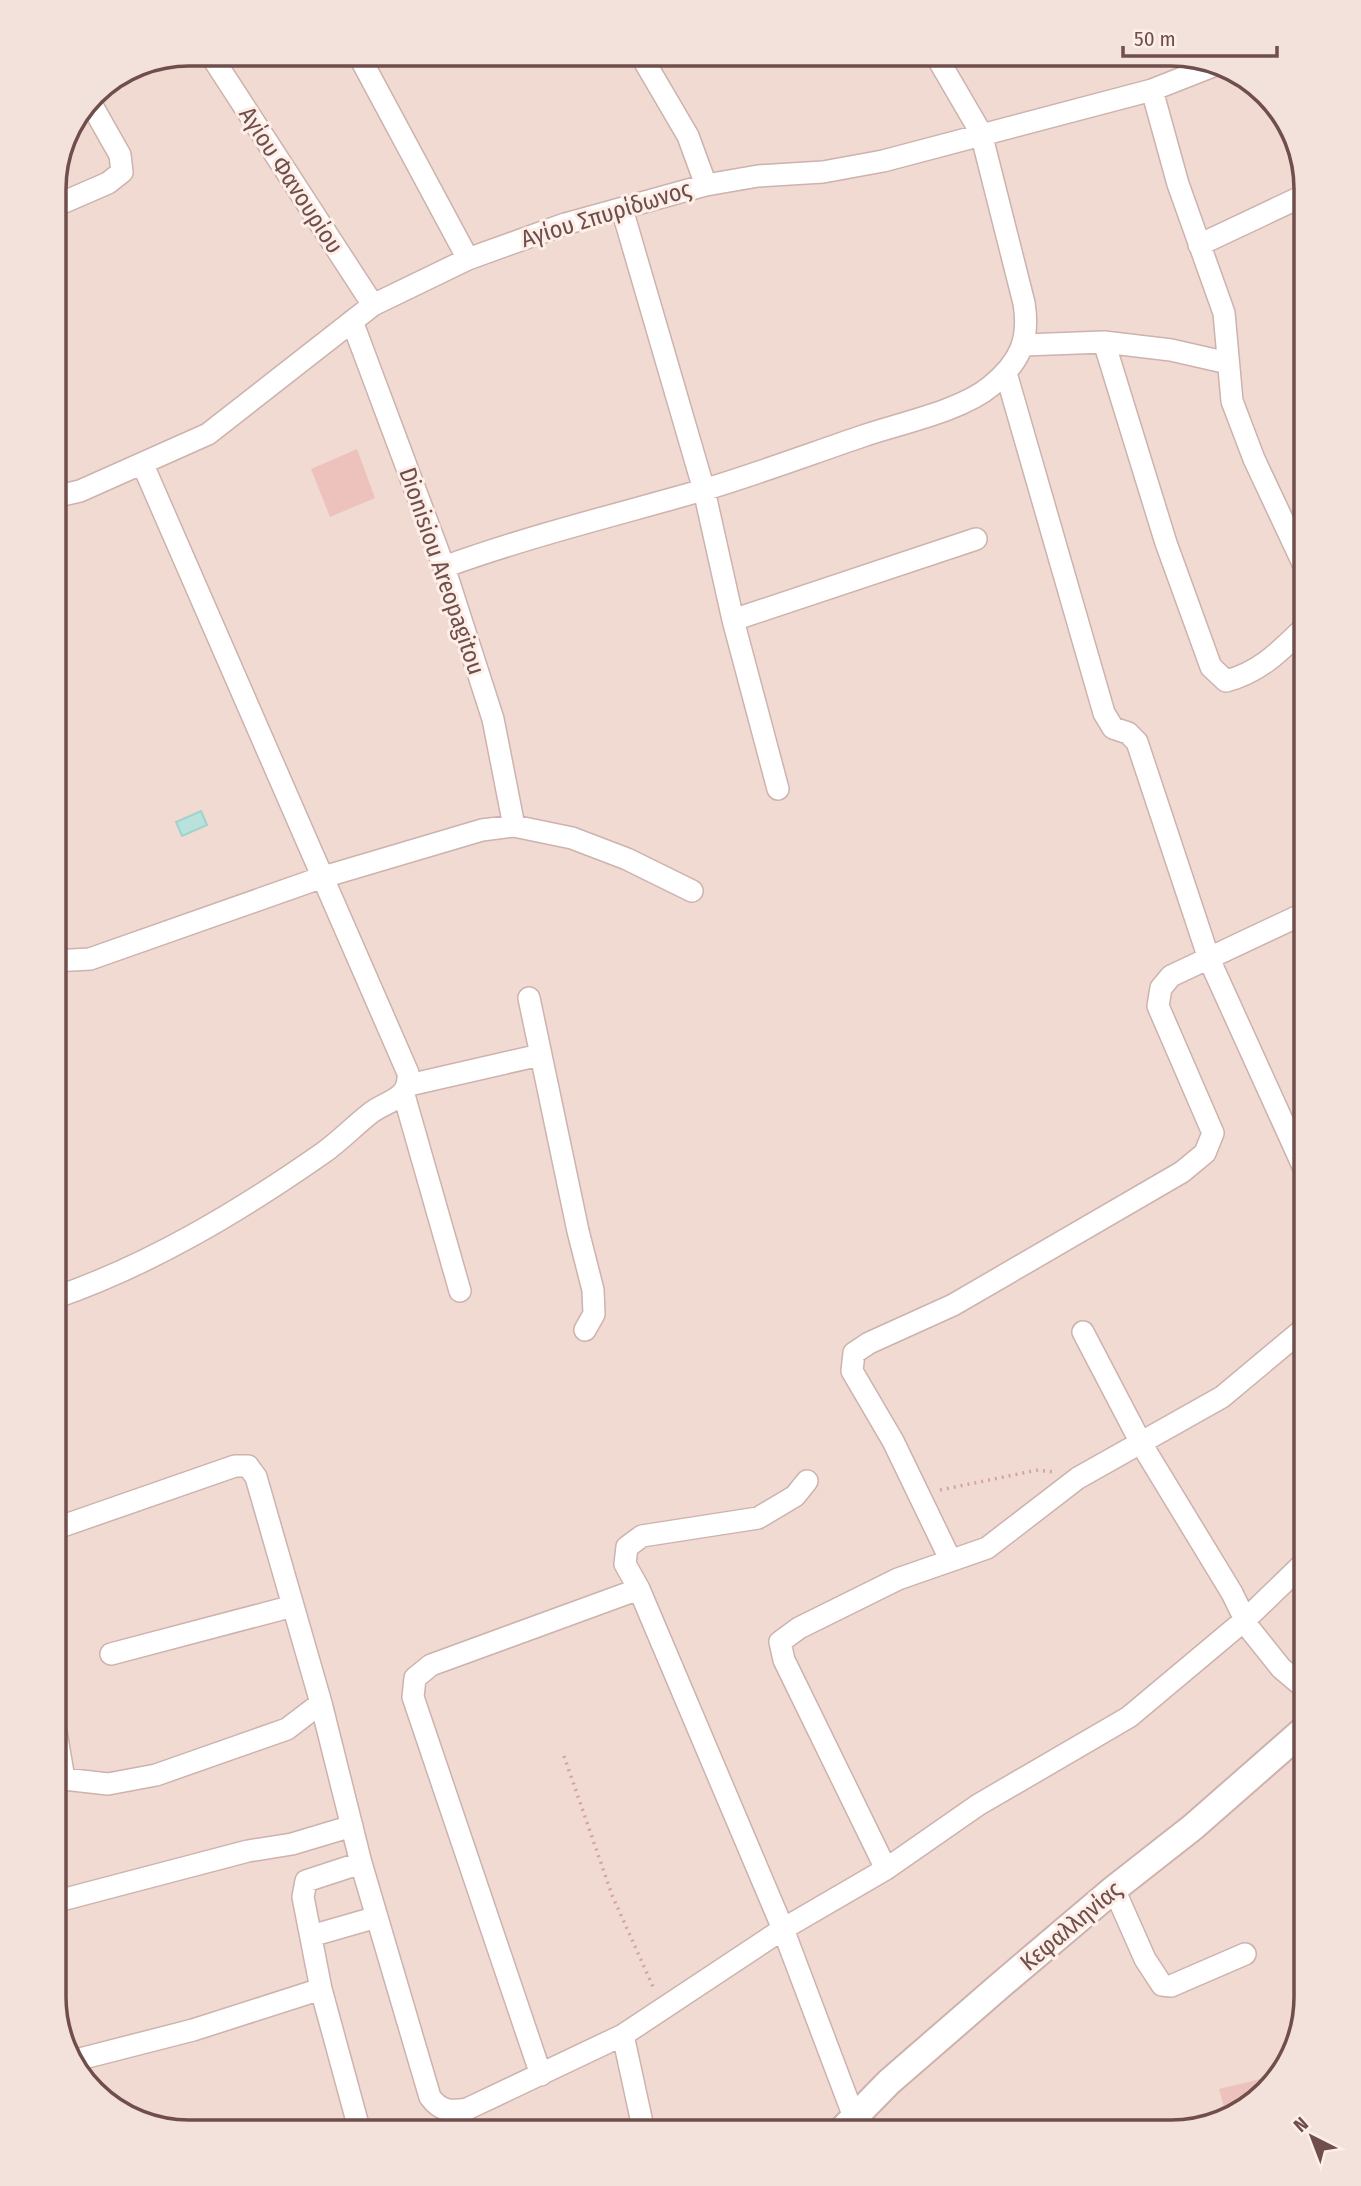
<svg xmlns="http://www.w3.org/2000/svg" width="1361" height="2186" font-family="'Fira Sans Condensed',sans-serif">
<rect width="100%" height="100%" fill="#faeae3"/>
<path fill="#f1dad2" d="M189 54 1181 55 1246 77 1293 129 1307 189V1997L1284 2071 1232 2118 1172 2132 181 2131 115 2109 68 2057 54 1997 55 181 94 94 138 64Z"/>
<path fill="#b9e2dc" stroke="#a0d3cd" stroke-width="2" d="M201 811 207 825 182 836 176 822Z"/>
<path fill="#edc2bc" d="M357 449 375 498 330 517 311 469Z
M1281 2074 1244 2107 1225 2111 1219 2089Z"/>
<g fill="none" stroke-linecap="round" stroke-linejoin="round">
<g stroke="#cdb2ad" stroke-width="24">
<path id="minor" d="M210 54 373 305
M358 54 468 259
M640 54 688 136 706 185
M1152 90 1178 184 1224 313 1232 401 1254 459 1307 572
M55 206 108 183 122 172 120 155 90 102
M622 209 704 490 733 620 778 789
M1199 245 1307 194
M352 321 444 567 493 719 514 826
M1104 342 1166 543 1211 667 1226 681C1261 672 1281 650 1307 625
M1024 345 1104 342 1171 350 1228 363
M1006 373 1104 713 1113 728 1128 733 1137 742 1209 959 1307 1175
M54 497 80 491 208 434 373 305 468 259 565 224 706 185 758 176 823 172 883 161 1152 90 1213 66
M444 567C529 536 616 515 703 490 757 474 810 454 863 436 901 423 961 411 991 386 1020 362 1030 340 1024 303L981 133 935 54
M733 620 976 539
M54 961 90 959 320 878 482 830 514 826 572 838 627 859 692 891
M529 998 578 1231 593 1290 594 1314 585 1330
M409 1085 540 1055
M404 1095 460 1291
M54 1298C150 1265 240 1211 323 1153 340 1141 355 1125 372 1112 389 1100 410 1099 408 1073L143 465
M1083 1332 1142 1445 1232 1593 1249 1628 1281 1668 1307 1690
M807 1481 795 1496 758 1518 642 1536 627 1547 625 1564 639 1589 783 1929 854 2117
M54 1529 235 1466H248L256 1477 321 1703 361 1863 430 2097C440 2111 451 2112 467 2109L623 2035
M950 1559 893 1441 852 1371 854 1353 869 1343 953 1305 1182 1172 1205 1153 1213 1133 1158 1006 1161 988 1171 976 1307 912
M111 1654 293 1606
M54 1720 64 1779
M54 1781 64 1779 108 1784 156 1775 287 1729 321 1703
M886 1869 784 1660 780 1642 799 1628 898 1579 987 1548 1078 1478 1222 1397 1307 1326
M1114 1889 1145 1959 1162 1985 1171 1986 1245 1954
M54 1902 248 1851 292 1844 352 1826
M311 1936 377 1917
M72 2061 193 2030 321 1989
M541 2075 413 1697 415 1678 431 1665 639 1589
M360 2132 321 1989 303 1897 306 1881 361 1863
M644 2132 623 2035 783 1929 886 1869 978 1805 1129 1717 1246 1619 1307 1560"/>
</g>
<g stroke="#cdb2ad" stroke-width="30">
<path id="tertiary" d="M840 2132 889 2082 1003 1983 1114 1889 1193 1827 1307 1727"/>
</g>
<path stroke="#d2a6a0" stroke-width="3.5" stroke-dasharray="2 5" stroke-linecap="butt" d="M940 1490 1038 1470 1053 1472
M564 1756 612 1895 654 1989"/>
<use href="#minor" stroke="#fff" stroke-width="21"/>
<use href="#tertiary" stroke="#fff" stroke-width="26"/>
</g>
<g text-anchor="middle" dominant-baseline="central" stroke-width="6" stroke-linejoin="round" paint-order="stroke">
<g font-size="24" fill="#704e4b" stroke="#fdefe8">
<text transform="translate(291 180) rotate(57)">Αγίου Φανουρίου</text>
<text transform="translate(606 214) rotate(-17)">Αγίου Σπυρίδωνος</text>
<text transform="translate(442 571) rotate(71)">Dionisiou Areopagitou</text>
<text transform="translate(1071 1926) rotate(-40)">Κεφαλληνίας</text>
</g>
</g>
<path d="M0 0H1361V2186H0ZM189 66H1171A123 123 0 0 1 1294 189V1997A123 123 0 0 1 1171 2120H189A123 123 0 0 1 66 1997V189A123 123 0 0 1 189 66Z" fill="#f2e2db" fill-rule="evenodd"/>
<path fill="none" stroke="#704e4b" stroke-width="3.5" d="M189 66H1171A123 123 0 0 1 1294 189V1997A123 123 0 0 1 1171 2120H189A123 123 0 0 1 66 1997V189A123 123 0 0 1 189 66Z"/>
<g transform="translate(1312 2137) rotate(318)" stroke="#fdefe8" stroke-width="5" paint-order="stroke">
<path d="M0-5L12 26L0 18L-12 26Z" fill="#704e4b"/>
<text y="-10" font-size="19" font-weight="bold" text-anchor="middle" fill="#704e4b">N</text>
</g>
<path d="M1123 46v10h154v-10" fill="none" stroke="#704e4b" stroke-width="3.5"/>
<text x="1134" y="46" font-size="21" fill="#704e4b" stroke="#fdefe8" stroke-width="5" paint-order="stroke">50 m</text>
</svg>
